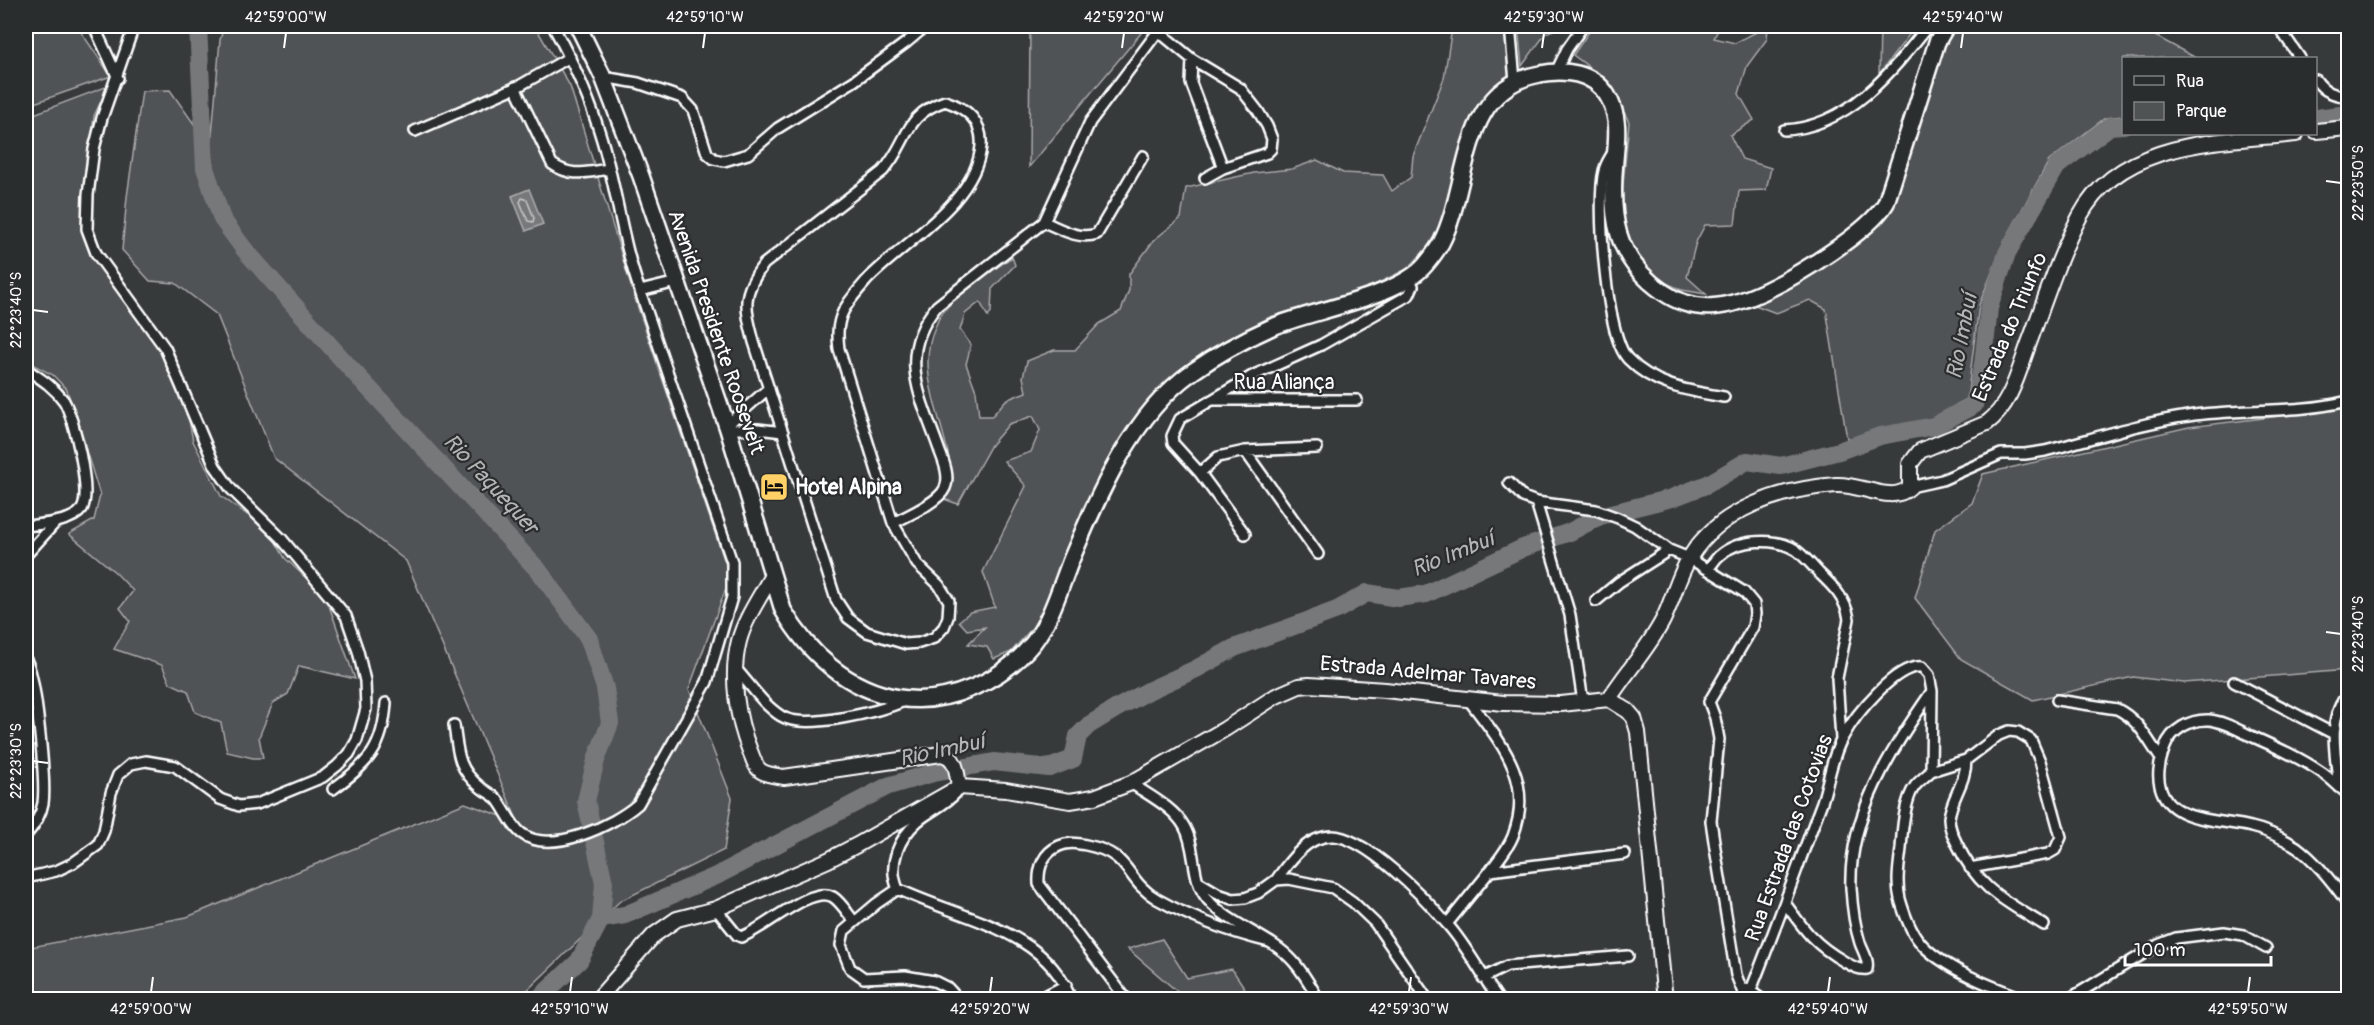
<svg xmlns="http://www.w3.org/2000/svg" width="2374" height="1025" font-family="Pangolin,sans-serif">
<rect width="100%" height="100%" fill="#373a3b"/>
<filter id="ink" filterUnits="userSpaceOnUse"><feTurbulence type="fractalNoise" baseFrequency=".0167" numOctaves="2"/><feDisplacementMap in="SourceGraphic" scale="12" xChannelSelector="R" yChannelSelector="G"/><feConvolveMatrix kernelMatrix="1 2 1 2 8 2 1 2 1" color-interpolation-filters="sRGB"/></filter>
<g filter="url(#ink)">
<path fill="#505354" stroke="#a8a9aa" stroke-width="1.5" d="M26 26H77L111 76 26 106Z
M224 26H535L570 86 635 299 730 577 689 689 732 798 724 850 620 901 518 999 26 1000V948L187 917 465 803 518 822 406 561 274 458 217 315 175 283 150 281 122 250 127 197 142 91 170 90 211 148 220 40Z
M1030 26H1147L1029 167Z
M1448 26H1504L1510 78 1486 95 1474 121 1437 236 1409 268 1364 290 1270 317 1203 353 1164 385 1119 447 1083 508 1047 603 1033 627 1011 652 994 659 987 647 968 644 985 627 967 630 959 621 970 612 995 607 983 572 1026 486 1004 461 1031 452 1040 430 1033 416 1009 424 991 445 958 504 944 499C969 455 908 385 935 328 937 323 939 316 943 312 960 291 990 273 1012 257L1015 265 992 289 991 312 988 317 980 302 965 314 960 330 971 345 966 364 976 391 979 416H992L1006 400 1026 392 1023 377 1027 361 1054 350H1075L1099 324 1121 311 1129 290V274L1154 240 1181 218 1186 188 1254 173 1292 169 1317 160 1343 173 1383 175 1392 191 1411 177 1413 156 1444 78 1452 28Z
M1518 26H1562L1546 33 1522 66Z
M1593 26H1720L1714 38 1735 43 1768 26 1767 39 1747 66 1739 94 1754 120 1730 135 1742 159 1771 168 1766 190 1739 191 1735 224 1705 225 1696 242 1687 277 1706 294 1682 290 1651 276 1632 249 1622 224 1623 185 1629 122 1609 82 1573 55Z
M1880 26H1916L1879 74Z
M1957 26H2146L2144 30 2196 58H2124L2123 116 2105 118 2049 161 2004 242 1979 305 1967 399 1933 418 1847 439 1826 309 1810 300 1776 313 1755 305 1884 221 1941 51Z
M108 86 94 116 82 225 91 254 161 350 188 415 193 441 221 496 253 519 274 539 285 558 326 597 355 679 299 666 288 694 273 703 259 737 263 758H253L227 752 221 723 195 712 188 691 170 683 162 665 114 649 130 621 120 608 133 591 116 573 69 534 94 520 100 495 67 390 53 375 26 361V117Z
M2348 408V670L2184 683 2133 677 2033 700 1961 659 1915 598 1935 530 1972 503 1983 474 2189 427Z
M1162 939 1187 978 1232 969 1252 999H1186L1128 949Z"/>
<path fill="#767879" stroke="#adaeaf" stroke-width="1.5" d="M529 189 543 224 526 231 512 196Z"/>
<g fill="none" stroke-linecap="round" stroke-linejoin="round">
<path stroke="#c8c9c9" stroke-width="1.5" d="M522 198 527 200 534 218 533 222 528 221 520 202Z"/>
<path stroke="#767879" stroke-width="18" d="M198 26 205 168 222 219 244 249 350 368 539 571 589 639 605 688 610 723 596 760 586 801 604 883 601 919 579 961 537 1000
M2316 118 2348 114
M601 919 625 915 716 876 888 786 933 773 994 762 1049 768 1073 759 1078 736 1089 725 1117 708 1150 690 1196 669 1234 648 1337 610 1367 593 1398 598 1426 594 1523 548 1570 532 1600 516 1672 498 1708 484 1747 461 1781 466 1839 451 1880 436 1934 426 1974 405 1983 364 1989 308 2007 253 2057 166 2110 126 2124 125"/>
<g stroke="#fff" stroke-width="14">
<path id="street" d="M94 26 118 78
M553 26C573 62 590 99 602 140 617 190 622 242 640 291L677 282
M1510 26 1515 81
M2278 26 2300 58
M1158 31 1192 59 1240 88 1258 111 1267 126 1272 139 1271 149 1267 153 1223 168 1205 178
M1192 59 1191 83 1223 168
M1556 72 1567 49 1583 26
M603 77 638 83 682 98 693 110 707 153 714 159 724 161 748 154 778 128 854 81 907 42 926 26
M2316 80C2324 92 2334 95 2348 97
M515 87 552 164C572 178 586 172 609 169
M945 101C967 108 983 122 981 146 976 203 902 243 867 280 860 288 852 297 847 305 837 319 837 334 839 349L893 523 917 564 939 585 949 601 948 617 944 627 934 638 919 643 906 644 867 632 848 618 836 600 754 342C745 307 741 294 764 264L883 171C909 142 903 115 945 101Z
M1784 130C1848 127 1891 73 1928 26
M415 131 519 86 570 57
M1612 154C1609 159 1605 165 1604 171 1596 202 1606 337 1628 359 1654 386 1689 391 1724 397
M1044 222C1061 229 1078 240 1097 234L1143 156
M26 369C41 379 53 386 64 401 74 418 92 492 82 509 72 523 41 524 26 526
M1213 400H1357
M727 425 769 388
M728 429H758L783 432
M1317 448 1245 451 1218 457 1200 473 1173 443 1172 436 1180 419 1252 376 1321 345 1409 295 1413 286 1408 278
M1245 451 1318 554
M1200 473 1245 534
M1509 483 1523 497 1536 502 1596 510 1618 518 1635 526 1669 550 1689 558 1744 592 1754 604 1755 614 1753 627 1709 702 1715 718 1719 739 1711 821 1715 848 1736 975 1746 1000
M1910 487 1942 480 2001 454H2025L2045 451C2092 439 2140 423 2188 416 2241 408 2296 414 2348 401
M1536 502 1570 615 1583 702
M893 523C907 516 939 502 945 488 950 477 944 462 940 452 922 399 895 356 937 306L1044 222 1090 122 1162 26
M26 555 55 523
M1708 569C1712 565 1715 559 1720 555 1738 539 1775 537 1796 550 1804 556 1812 565 1819 573 1833 586 1846 599 1849 619L1837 678 1841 739
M1596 601 1619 582 1669 550
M26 660C36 674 46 782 43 803 41 815 34 826 26 835
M736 669C750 684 763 705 781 716 805 731 881 711 907 700
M2234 682 2334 734
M1932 691 1931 771C1926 776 1919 781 1915 786 1904 800 1902 832 1901 849 1899 865 1896 883 1900 899 1904 913 1910 930 1919 941 1941 968 1995 988 2028 1000
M1468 699C1500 742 1535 779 1513 836 1508 849 1498 860 1490 871
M2057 700 2117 709C2139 720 2147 739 2161 759
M454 725C458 751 457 768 479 786 484 791 492 794 497 799 505 809 511 825 521 833 550 856 614 825 638 804L707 682 732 597V562L640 291
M1966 760 1999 735 2009 731 2018 732 2031 740 2040 761 2061 837 2055 850 2048 854 1970 868
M1931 771 1966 760C1966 783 1951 798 1949 818 1949 828 1953 836 1957 844 1979 890 2004 900 2044 925
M1131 783C1148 795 1173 807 1184 826 1197 848 1190 880 1208 900 1231 926 1269 935 1293 961 1304 973 1311 986 1319 1000
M2339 787C2336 757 2326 718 2348 694
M333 789C369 763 383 748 386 703
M2348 794C2340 788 2332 780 2324 774 2301 758 2276 747 2251 736 2238 730 2223 721 2209 720 2190 719 2171 730 2165 747 2159 763 2155 780 2164 796 2178 823 2226 820 2251 827 2265 830 2284 839 2297 847 2317 862 2334 884 2348 904
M26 878 56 871 73 863 98 845 104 831 111 793 118 775 131 764 146 761 175 766 220 799 239 806 257 804 323 777 337 766 349 754 357 740 366 709 365 681 358 651 346 616 281 538 231 489 215 466 165 348 96 253 87 229 88 195 94 149 102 118 134 26
M1276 880C1289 862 1306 836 1332 836 1365 836 1425 898 1447 924 1467 946 1481 975 1499 1000
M1199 882 1221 895 1233 899 1245 898 1258 893 1276 880 1289 879 1333 888 1353 902 1375 923 1428 1000
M898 889 876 904 844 931 841 945 850 968 864 978 905 976 934 981 948 988 959 1000
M898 889C957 918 1047 929 1071 1000
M898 889C887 864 899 838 918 821 930 811 945 805 956 793
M716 909 737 935 741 937C762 931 811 884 833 897 841 902 848 914 854 921
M1447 924 1490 871 1625 854
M1483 978 1507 966 1628 956
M1747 989 1763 1000
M1751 990C1776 928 1798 865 1822 802 1829 781 1832 755 1843 737 1855 715 1896 664 1922 667L1929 675 1932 691C1892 749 1848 815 1851 888 1852 906 1855 927 1860 943 1863 952 1869 959 1867 969 1858 970 1852 966 1845 962 1815 945 1805 931 1785 903
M1037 1000 1066 985
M1127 1000 1039 884C1038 868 1043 853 1059 846 1068 842 1076 843 1086 845 1133 854 1124 880 1157 899 1193 919 1229 932 1269 942
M2067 1000 2158 945 2176 938 2224 932 2243 935 2266 948"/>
</g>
<g stroke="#fff" stroke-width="18">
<path id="secondary" d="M2316 131 2348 128
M772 575C761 596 745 618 739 641 730 676 737 719 750 751 753 758 755 767 761 771 767 775 777 776 784 777L941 754C957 756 957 774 959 787
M1609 699C1626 672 1648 649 1663 620 1673 600 1678 576 1690 557 1720 508 1782 489 1836 485 1860 483 1892 505 1910 487V464L1920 451 1987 423C2011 405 2019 370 2029 343 2044 303 2060 253 2080 216 2121 139 2221 142 2296 134
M959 787 1006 790 1070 801 1094 797 1131 783 1225 729 1276 696 1299 686 1309 685 1385 690 1503 703 1561 704 1609 699 1628 711 1634 718 1638 732 1665 1000
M597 1000 654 935 677 919 716 909 828 860 857 845 959 787"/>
</g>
<g stroke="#fff" stroke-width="20">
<path id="primary" d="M578 26 603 77 641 176 728 429 783 610C808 653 848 690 899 698 947 706 1002 681 1033 643 1051 620 1060 588 1071 560 1098 496 1133 413 1192 372 1216 355 1245 339 1272 327 1313 310 1399 297 1426 264 1431 258 1437 250 1441 243 1471 185 1458 88 1540 74 1564 69 1593 72 1607 95 1620 116 1617 136 1615 160 1610 215 1614 258 1663 292 1697 316 1731 307 1765 291 1797 276 1869 232 1886 203L1937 42 1946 26"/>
</g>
<use href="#street" stroke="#2a2d2e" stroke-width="9"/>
<use href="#secondary" stroke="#2a2d2e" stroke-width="14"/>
<use href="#primary" stroke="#2a2d2e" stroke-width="15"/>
</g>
</g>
<path fill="none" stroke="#fff" stroke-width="2" d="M284 48 286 33M703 48 705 33M1122 48 1124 33M1542 48 1544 33M1961 48 1963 33M2326 181 2341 183M33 310 48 312M2326 632 2341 634M33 761 48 763M151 992 153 977M570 992 572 977M990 992 992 977M1409 992 1411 977M1828 992 1830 977M2248 992 2250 977"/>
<defs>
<g id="hotel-square" transform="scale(1.5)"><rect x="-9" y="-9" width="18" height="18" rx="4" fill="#ffd166" stroke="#2a2d2e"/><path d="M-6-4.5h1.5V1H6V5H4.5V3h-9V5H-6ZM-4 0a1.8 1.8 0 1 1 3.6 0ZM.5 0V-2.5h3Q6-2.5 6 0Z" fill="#111"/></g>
</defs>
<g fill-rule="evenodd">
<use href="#hotel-square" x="774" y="487"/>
</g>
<g text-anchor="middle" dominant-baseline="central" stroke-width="4.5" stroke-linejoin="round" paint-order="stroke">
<g font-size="21" fill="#fff" stroke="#2a2d2e">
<text transform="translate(2010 327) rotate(-67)">Estrada do Triunfo</text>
<text transform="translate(716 332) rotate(71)">Avenida Presidente Roosevelt</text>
<text x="1284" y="382">Rua Aliança</text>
<text transform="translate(1428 673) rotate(5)">Estrada Adelmar Tavares</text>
<text transform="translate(1789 838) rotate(-70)">Rua Estrada das Cotovias</text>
</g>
<g font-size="21" font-weight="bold" fill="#fff" stroke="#2a2d2e" text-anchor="start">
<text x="795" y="487">Hotel Alpina</text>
</g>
<g font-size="22" font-style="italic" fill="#b4b5b5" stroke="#2a2d2e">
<text transform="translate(1962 336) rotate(-79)">Rio Imbuí</text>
<text transform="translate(491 484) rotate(47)">Rio Paquequer</text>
<text transform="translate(1453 554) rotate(-22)">Rio Imbuí</text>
<text transform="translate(942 750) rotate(-12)">Rio Imbuí</text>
</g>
</g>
<rect width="2374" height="1025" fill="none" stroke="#2a2d2e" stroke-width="66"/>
<rect x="2122" y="57" width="195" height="78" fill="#2a2d2e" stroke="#7f8182" stroke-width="1.5"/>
<rect x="2134" y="76" width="30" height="9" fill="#2a2d2e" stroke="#7f8182" stroke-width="1.5"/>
<text x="2176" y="87" font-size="18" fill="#ffffff">Rua</text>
<rect x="2134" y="102" width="30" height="18" fill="#505354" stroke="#7f8182" stroke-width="1.5"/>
<text x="2176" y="117" font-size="18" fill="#ffffff">Parque</text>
<path d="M2125 956v9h146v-9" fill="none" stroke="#ffffff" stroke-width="3"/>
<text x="2134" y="956" font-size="18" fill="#ffffff" stroke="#2a2d2e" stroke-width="4.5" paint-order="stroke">100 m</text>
<rect x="33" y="33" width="2308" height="959" fill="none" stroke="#fff" stroke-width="2"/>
<g font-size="15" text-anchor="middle" fill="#fff">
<text x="286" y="22">42°59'00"W</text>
<text x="705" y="22">42°59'10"W</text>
<text x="1124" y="22">42°59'20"W</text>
<text x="1544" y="22">42°59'30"W</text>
<text x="1963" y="22">42°59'40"W</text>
<text transform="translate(2358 183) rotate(-90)" y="5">22°23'50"S</text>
<text transform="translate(16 310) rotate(-90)" y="5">22°23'40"S</text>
<text transform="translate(2358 634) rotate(-90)" y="5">22°23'40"S</text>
<text transform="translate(16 761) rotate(-90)" y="5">22°23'30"S</text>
<text x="151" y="1014">42°59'00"W</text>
<text x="570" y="1014">42°59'10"W</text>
<text x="990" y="1014">42°59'20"W</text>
<text x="1409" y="1014">42°59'30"W</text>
<text x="1828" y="1014">42°59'40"W</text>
<text x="2248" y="1014">42°59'50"W</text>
</g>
</svg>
